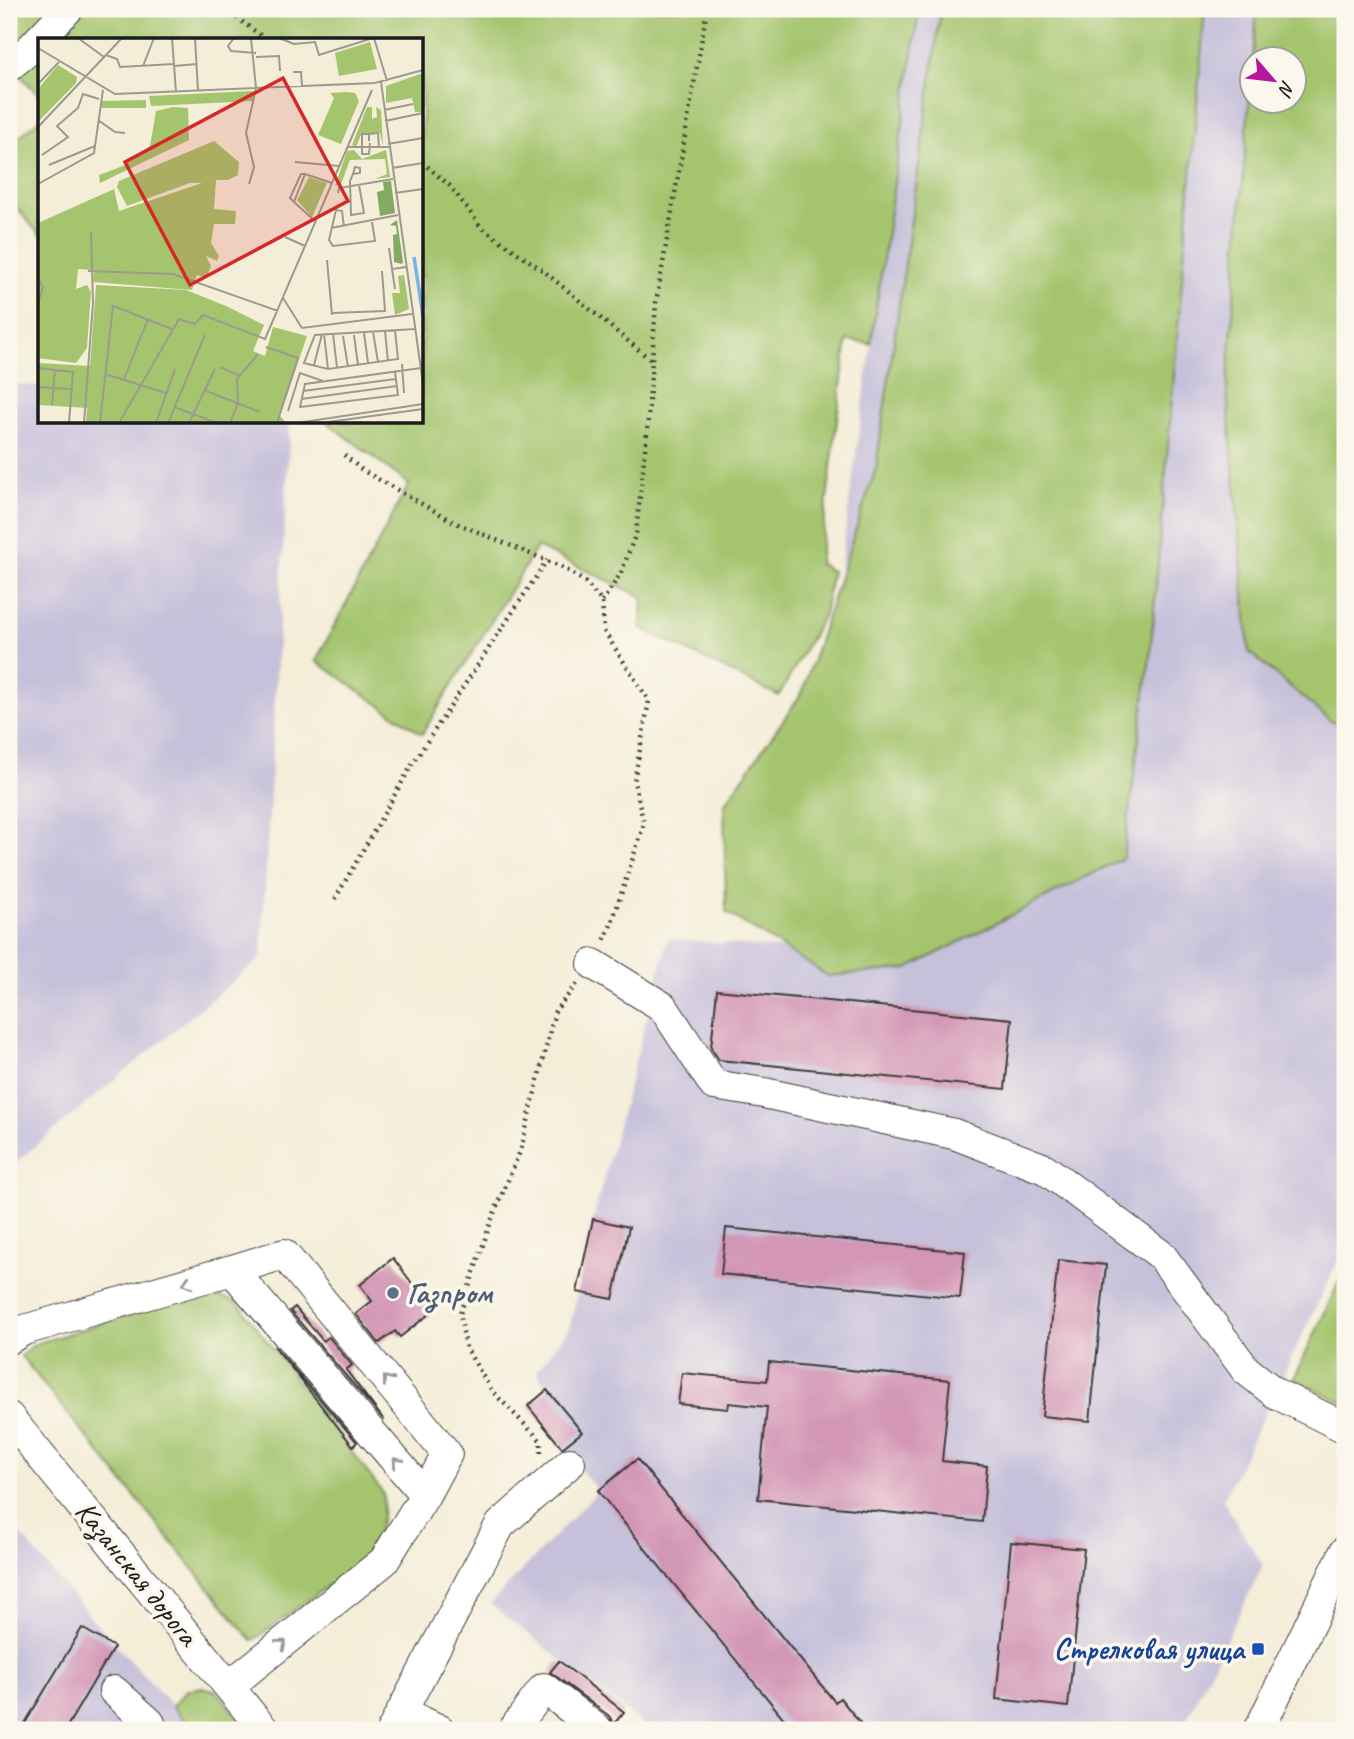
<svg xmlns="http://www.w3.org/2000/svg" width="1354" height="1739" font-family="Caveat,sans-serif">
<rect width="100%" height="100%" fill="#fbf7ec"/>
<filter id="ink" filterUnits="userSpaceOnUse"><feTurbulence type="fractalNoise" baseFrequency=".0143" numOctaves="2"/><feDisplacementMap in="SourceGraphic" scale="14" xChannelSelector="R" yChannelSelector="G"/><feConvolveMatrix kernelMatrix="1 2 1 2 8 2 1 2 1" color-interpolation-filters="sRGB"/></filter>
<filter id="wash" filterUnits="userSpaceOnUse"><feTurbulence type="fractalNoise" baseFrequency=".00686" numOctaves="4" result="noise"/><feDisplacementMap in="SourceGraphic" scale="28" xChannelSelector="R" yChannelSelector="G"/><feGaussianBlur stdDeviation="1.57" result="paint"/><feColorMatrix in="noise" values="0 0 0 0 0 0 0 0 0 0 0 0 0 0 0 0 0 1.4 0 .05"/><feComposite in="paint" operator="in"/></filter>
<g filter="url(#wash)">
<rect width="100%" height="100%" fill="#f4edd8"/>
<path fill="#c6c0da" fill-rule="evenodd" d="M919 9H1345V1246L1223 1500 1263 1566 1181 1730H650L490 1604 598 1491 528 1406 547 1390 537 1370 569 1330 593 1219 668 939 786 949ZM1252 60H1294V102H1252Z
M9 384 40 386V422H290L261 958 9 1168Z
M9 1521 101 1629 188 1723 184 1730H9Z"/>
<path fill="#a4c56e" stroke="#607045" stroke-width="2" d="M9 9H919L871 344 847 340 819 564 832 571 824 614 779 696 641 628 643 597 537 547 422 734 316 661 409 484 327 422H422V40H40V96L9 64Z
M941 9H1205L1150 657 1123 858 907 969 828 976 726 912 724 805 802 693 876 468Z
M1257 9H1334L1345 135V727L1332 722 1249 652 1227 392 1252 64V102H1294V60L1253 59Z
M40 119V235L9 199V146Z
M1345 1269V1404L1294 1379Z
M205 1291 238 1303 383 1493C385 1519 377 1537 365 1559L252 1641 21 1356 35 1344Z
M202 1687 217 1691 248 1730H184L188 1723 172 1706 187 1690Z"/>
<g id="blocks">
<path fill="#d396b6" d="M717 990 1012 1019 1005 1089 719 1060 711 1048Z
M593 1219 629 1227 613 1299 577 1292Z
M726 1228 965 1252 960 1298 721 1274Z
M393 1258 433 1311 400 1337 395 1331 379 1343 356 1314 372 1301 360 1285Z
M1058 1260 1106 1265 1090 1421 1042 1416Z
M295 1307 323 1341 329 1337 352 1365 346 1370 384 1420 290 1311Z
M274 1346 357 1442 353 1446Z
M769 1362 950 1380 942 1461 987 1466 982 1522 758 1499 767 1407 729 1403 728 1409 678 1404 682 1373 767 1381Z
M547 1390 582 1432 562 1448 528 1406Z
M637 1459 835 1702 840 1698 866 1730H793L598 1491Z
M1011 1542 1084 1549 1068 1707 996 1699Z
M82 1628 114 1647 65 1730H21Z
M559 1661 624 1712 614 1724 609 1716 550 1672Z"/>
</g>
</g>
<g filter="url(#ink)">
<use href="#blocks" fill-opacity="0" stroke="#3c3b38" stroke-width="2"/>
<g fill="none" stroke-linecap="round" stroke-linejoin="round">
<g stroke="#3c3b38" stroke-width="32">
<path id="minor" d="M9 66 30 49 68 9
M593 964 663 1007 714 1085 764 1093 954 1134 1045 1169 1161 1255 1246 1370 1275 1393 1345 1428
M232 1270 284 1254 447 1454 425 1495
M9 1339 24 1330 232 1270 425 1495 384 1561 229 1686
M9 1417 264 1730
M114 1691 150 1723 147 1730
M402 1712 440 1730
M392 1730 500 1525 570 1463
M513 1730 544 1688 598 1730
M1259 1730 1345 1551"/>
</g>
<path stroke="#3c3b38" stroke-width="4.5" stroke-dasharray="2 5" stroke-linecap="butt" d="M225 9 267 40
M422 162 450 186 481 227 545 272 652 361
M344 455 362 470 454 522 564 568 585 582 602 602 604 631 649 701 634 781 644 824 612 922 604 941
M602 602 621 573 636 533 647 432 656 303 707 9
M335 899 413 763 547 560
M541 1453V1441L492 1391 466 1348 460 1314 491 1221 521 1149 555 1011 577 984"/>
<use href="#minor" stroke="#fff" stroke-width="30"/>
</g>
<defs><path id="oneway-chevron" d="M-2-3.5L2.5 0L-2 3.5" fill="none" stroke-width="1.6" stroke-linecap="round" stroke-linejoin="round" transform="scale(1.75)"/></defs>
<g stroke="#999">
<use href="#oneway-chevron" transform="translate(187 1283) rotate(164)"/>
<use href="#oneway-chevron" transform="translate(387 1380) rotate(-129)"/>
<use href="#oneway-chevron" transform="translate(397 1462) rotate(-131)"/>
<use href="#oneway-chevron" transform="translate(282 1644) rotate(-39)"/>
</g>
</g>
<circle fill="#5c6f8a" stroke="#fbf7ec" stroke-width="2.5" cx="393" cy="1293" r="7"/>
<rect fill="#1a4fb4" stroke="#fbf7ec" stroke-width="2.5" x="1251" y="1642" width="14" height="14" rx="3.5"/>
<g text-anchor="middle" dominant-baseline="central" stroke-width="7" stroke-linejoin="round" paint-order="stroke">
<g font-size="30" font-weight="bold" fill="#4e5e75" stroke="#fbf7ec" text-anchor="start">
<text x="407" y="1293">Газпром</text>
</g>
<g font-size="30" fill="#1c1c1c" stroke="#fbf7ec">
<text transform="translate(137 1573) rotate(51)">Казанская дорога</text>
</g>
<g font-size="30" font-weight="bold" fill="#164399" stroke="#fbf7ec" text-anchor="end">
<text x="1244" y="1649">Стрелковая улица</text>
</g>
</g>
<g transform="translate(38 38)">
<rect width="385" height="385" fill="#f4edd8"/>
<path d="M332 4 339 31 301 38 297 15ZM20 27 39 39 38 45 0 84V51ZM385 35V74H377L374 60 348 65V48ZM215 53V63L113 68 111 58ZM308 54 317 55 321 63 303 106 280 97 296 60 292 55ZM108 62V70H63L64 63ZM135 69 150 70 151 102 62 145 61 137 85 128 112 108 118 73ZM329 69H334V81L339 79 338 69 343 72 345 108 342 95 323 97 318 109 314 107ZM176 103 201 124 200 137 190 142H171H178L176 171 198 173 197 186H176L173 205 181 218 179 223 168 218 173 228 168 240 159 237 154 252 55 244 56 232 40 231 38 251 49 247 53 254 49 310 38 325 0 320V185L76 151 81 173 164 145H152L89 168 79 149 81 143ZM316 112 324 121 348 112 352 139 337 141 349 136 347 121 312 122 303 146 297 148 309 113ZM271 139 289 145 274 179 259 162ZM366 237 371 271 357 277 354 255H362L360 238ZM58 247 148 252 188 268 226 287 215 313 227 318 235 289 269 298 242 378 248 385H48L49 370 0 367V325L52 328Z" fill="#a4c56e"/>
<path d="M353 143 357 175 342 178 339 154 346 152 345 144ZM359 182 365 224 364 226 356 224 355 197 359 196 358 188 352 187Z" fill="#83aa61"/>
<path fill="none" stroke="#74b4e8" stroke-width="3.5" d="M376 219 385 278"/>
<path fill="none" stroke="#9e998d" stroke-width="2" d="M40 0 66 19M134 0 138 54M157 0 160 53M196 0 190 8 193 13 218 15M241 0 256 6 277 4 281 17 335 0M336 0 349 43M0 10 77 56 337 45 385 32M68 17 79 21 82 29 136 26M218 19 241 18 242 33M105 28 116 0M136 28 159 26M255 34H263L264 48M343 44 385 346M0 46 21 24M346 72 375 66M60 82 77 94 87 95M347 83 385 75M0 89 84 0M331 96 340 95 341 110M331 103V96H324V116H331L332 105M350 106 385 100M310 109H351M4 117 30 99 19 88 40 70 45 56 61 61M257 124 301 128M11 127 57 108M354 130 385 125M315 136 322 135V130L317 129 315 136 312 143 313 177 326 175 321 147M0 146 56 115 65 52M211 146 216 129 208 95 218 50 213 0M300 155 301 150 355 141M357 155 385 151M256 164 252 160 263 136H267M278 184 256 164 267 136 294 145M306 189 304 173 298 172 291 202 295 208 337 203 334 184M293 190 360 177M247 199 267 208M351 210 354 231M289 222 294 277M50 233 135 236 240 273M0 240 5 249 0 265M357 251 354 231 368 229M245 260 264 290 374 276M294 275 347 273 344 233M357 292 360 321 290 331 266 325 277 297 377 291M347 293 350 323M335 294 340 324M326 295 330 325M286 296 290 331M295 296 299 330M316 297 320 327M305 298 310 329M228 309 260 320 239 385M364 326 366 355M276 327 284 296M182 329 202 338M0 330 35 334 31 385M357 334 360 357 262 369 267 346 383 330M67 336 128 355M86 341 110 281M0 349 33 351M168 353 222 374M265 353 358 341M263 361 359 348M14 367 17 331M136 369 179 385M250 373 262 335 285 343M46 385 55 265 53 194M62 385 75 268 134 291M81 385 141 281 157 286 165 277 227 301 334 52M118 385 137 331M130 385 167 297M151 385 177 331M192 385 200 365 199 341 220 316M259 385 385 366M283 385 385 371"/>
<path fill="#d62828" fill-opacity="0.15" stroke="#d62828" stroke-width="3.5" d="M245 40 310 163 152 247 87 124Z"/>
<rect width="385" height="385" fill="none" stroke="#1c1c1c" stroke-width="3.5"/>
</g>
<rect width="1354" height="1739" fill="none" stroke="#fbf7ec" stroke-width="35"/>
<g transform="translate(1273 80) rotate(118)"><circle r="33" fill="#fbf7ec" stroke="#a29f99" stroke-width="2"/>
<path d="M0-5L12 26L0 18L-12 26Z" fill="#b5179e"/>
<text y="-10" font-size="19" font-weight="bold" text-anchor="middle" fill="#1c1c1c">N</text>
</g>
</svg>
